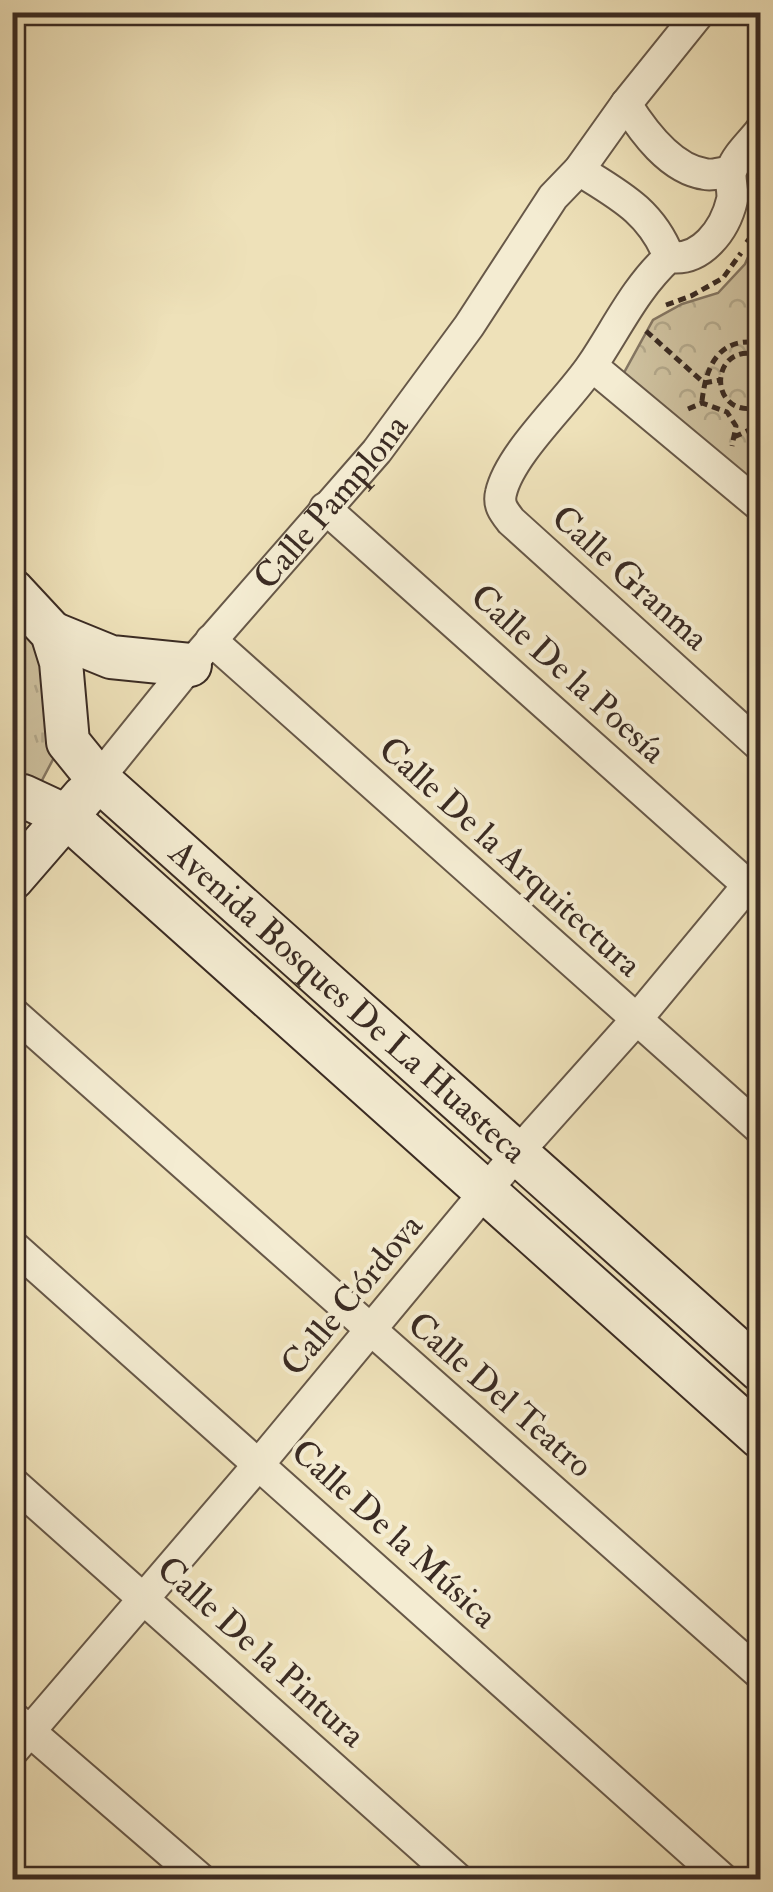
<svg xmlns="http://www.w3.org/2000/svg" width="773" height="1892" font-family="'IM FELL Double Pica',serif">
<defs>
<pattern id="grass-tufts" width="24" height="20" patternUnits="userSpaceOnUse" patternTransform="scale(2.5)"><rect width="24" height="20" fill="#cfc2a0"/><path d="M3 7l-1-3M5 7V3M7 7l1-3M15 17l-1-3M17 17v-4M19 17l1-3" fill="none" stroke="#b2a78a"/></pattern>
<pattern id="forest-crowns" width="20" height="18" patternUnits="userSpaceOnUse" patternTransform="scale(2.5)"><rect width="20" height="18" fill="#cfc2a0"/><path d="M2 6a3 3 0 1 1 6 0M12 15a3 3 0 1 1 6 0" fill="none" stroke="#b2a78a"/></pattern>
</defs>
<rect width="100%" height="100%" fill="#eee1b9"/>
<filter id="stains"><feTurbulence type="fractalNoise" baseFrequency=".002" numOctaves="4"/><feColorMatrix values="0 0 0 0 .2 0 0 0 0 .09 0 0 0 0 .02 0 0 0 .5 -.17"/></filter>
<radialGradient id="worn" r=".72"><stop offset=".6" stop-color="#630" stop-opacity="0"/><stop offset="1" stop-color="#630" stop-opacity=".3"/></radialGradient>
<path fill="url(#grass-tufts)" stroke="#847662" stroke-width="2.5" d="M12 594 22 600 68 731 39 786 13 783Z"/>
<path fill="url(#forest-crowns)" stroke="#847662" stroke-width="2.5" d="M760 230V480L751 490 620 380 653 320 682 304 718 293 745 264Z"/>
<g fill="none" stroke-linecap="round" stroke-linejoin="round">
<g stroke="#675848" stroke-width="34">
<g id="street">
<path d="M626 104C643 131 670 169 705 174 712 176 723 172 730 172"/>
<path d="M760 131C751 143 737 155 732 169 728 178 734 190 732 200 725 230 701 262 669 257 635 288 617 328 592 365 568 401 510 453 501 493 498 505 504 512 511 521L760 746"/>
<path d="M579 170C619 195 651 211 669 257"/>
<path d="M592 366 760 506"/>
<path d="M325 508 760 896"/>
<path d="M211 640 760 1129"/>
<path id="s1" d="M98 779 190 665 377 451 469 326 553 197 579 170 626 104 700 12"/>
<path d="M12 1012 760 1674"/>
<path d="M12 1245 724 1880"/>
<path d="M12 1482 459 1880"/>
<path d="M12 1716 202 1880"/>
<path d="M12 1752 259 1464 519 1151 636 1020 748 885"/>
</g>
</g>
<g stroke="#3a2b23" stroke-width="46">
<g id="secondary">
<path id="s2" d="M12 590 52 633 61 662 68 742 98 779 760 1370"/>
<path d="M52 633 111 657 190 665"/>
<path d="M12 796H23L66 816 760 1437"/>
<path d="M12 879 84 796"/>
</g>
</g>
<path stroke="#3a2b23" stroke-width="5" stroke-dasharray="8 5" stroke-linecap="butt" d="M746 239 760 249
M760 279V306
M666 305 691 296 723 278 741 253
M646 331 704 383 720 380
M760 355C708 340 707 421 760 407
M702 401C706 366 719 336 760 343
M688 409 702 403 727 412 736 426 732 446
M751 410 754 430 760 435
M734 437 760 425"/>
<use href="#street" stroke="#f4ecd2" stroke-width="30"/>
<use href="#secondary" stroke="#f4ecd2" stroke-width="42"/>
</g>
<g text-anchor="middle" dominant-baseline="central" stroke-width="8" stroke-linejoin="round" paint-order="stroke">
<g font-size="35" fill="#3a2b23" stroke="#f4ecd2">
<text stroke="none"><textPath href="#s1" startOffset="362">Calle Pamplona</textPath></text>
<text transform="translate(630 578) rotate(42)">Calle Granma</text>
<text transform="translate(568 674) rotate(42)">Calle De la Poesía</text>
<text transform="translate(510 857) rotate(42)">Calle De la Arquitectura</text>
<text stroke="none"><textPath href="#s2" startOffset="552">Avenida Bosques De La Huasteca</textPath></text>
<text transform="translate(352 1295) rotate(-50)">Calle Córdova</text>
<text transform="translate(500 1395) rotate(41)">Calle Del Teatro</text>
<text transform="translate(394 1534) rotate(42)">Calle De la Música</text>
<text transform="translate(261 1652) rotate(42)">Calle De la Pintura</text>
</g>
</g>
<rect width="773" height="1892" fill="none" stroke="#eee1b9" stroke-width="50"/>
<rect x="15" y="15" width="743" height="1862" fill="none" stroke="#3a2b23" stroke-width="5"/>
<rect x="25" y="25" width="723" height="1842" fill="none" stroke="#3a2b23" stroke-width="2.5"/>
<rect width="100%" height="100%" filter="url(#stains)"/>
<rect width="100%" height="100%" fill="url(#worn)"/>
</svg>
